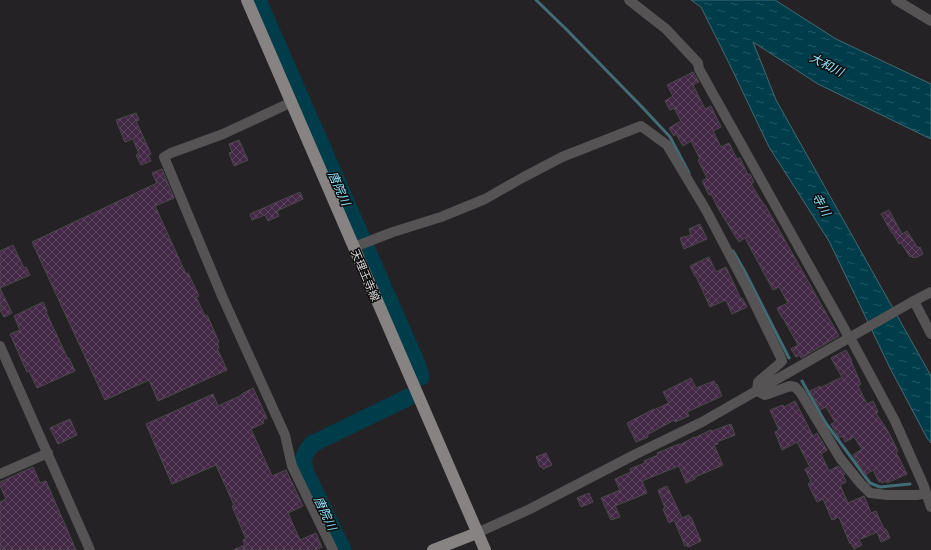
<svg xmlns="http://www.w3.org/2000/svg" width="931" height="550" font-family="'Exo 2','Noto Sans JP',sans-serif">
<defs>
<pattern id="water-ripples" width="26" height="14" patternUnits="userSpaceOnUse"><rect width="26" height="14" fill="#003d4a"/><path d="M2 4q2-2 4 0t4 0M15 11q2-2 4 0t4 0" fill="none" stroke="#255864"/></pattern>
<pattern id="building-cross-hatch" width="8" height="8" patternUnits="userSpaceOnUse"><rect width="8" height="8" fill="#432946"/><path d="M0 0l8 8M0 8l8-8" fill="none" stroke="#5e4760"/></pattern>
</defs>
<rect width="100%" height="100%" fill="#252225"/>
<path fill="url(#water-ripples)" stroke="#416c75" d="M691 0H775L836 39 931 84V139L818 84 753 42 776 100 931 376V443L927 438 890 368 829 241 769 147 729 63 701 7Z"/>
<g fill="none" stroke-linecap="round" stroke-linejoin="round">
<path stroke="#416c75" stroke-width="3" d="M536 0 567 30 643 108 670 137 689 173
M733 251 744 270 789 358
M802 381 825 422 870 483 880 487 910 484"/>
<path stroke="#003d4a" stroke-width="17" d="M258 0 418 366 421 377
M343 550 306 473C302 459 303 455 312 444L409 397"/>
</g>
<path fill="url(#building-cross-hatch)" stroke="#4c494c" d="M693 72 699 82 693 85 705 109 711 106 721 127 713 131 721 147 729 143 737 159 740 158 748 175 750 174 754 182 751 184 764 205H765L839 336 801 358 800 355 796 357 791 349 798 345 783 318H782L777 308 788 303 779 287 773 290 745 238 739 242 719 210 711 194 709 195 702 181 707 178 698 160 700 159 691 141 683 146 676 134 674 136 669 128 681 121 674 108 670 110 665 101 673 96 667 85Z
M136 113 139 120 136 121 151 154 148 155 151 161 141 165 136 155 139 154 133 139 125 142 116 120Z
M239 140 248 160 234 166 229 153 232 152 229 144Z
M162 169 174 198 155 206 186 274 188 273 199 296 196 297 205 316 207 315 219 342 217 343 219 348H217L227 370 158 401 149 380 105 400 32 242 157 183 152 173Z
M300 192 303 199 277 211 279 216 268 221 265 215 252 220 250 214Z
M889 210 902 234 907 231 918 248 920 247 923 254 915 258 914 257 913 258 912 256 910 257 901 243 899 244 893 233H892L881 214Z
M700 224 707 239 684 249 680 238 691 235 689 229Z
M13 245 24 268 26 267 30 275 0 288 12 313 4 317 0 310V251Z
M709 257 716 272 726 267 741 299 742 298 747 307 732 314 726 300 710 307 696 276H695L690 266Z
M43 302 47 311 46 312 68 359 69 358 75 371 37 388 29 371 27 372 10 334 20 330 14 316Z
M846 350 852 361H851L861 384 858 386 867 404 873 401 878 412 876 413 889 433 898 451 896 452 907 474 887 483 886 481 882 483 881 481 879 482 873 470 865 475 853 455 862 449 854 437 845 442 842 436 839 438 831 424 835 422 826 407 820 410 810 391 820 386V388L842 377 831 358Z
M691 378 696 388 714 381 716 385 717 384 722 396 687 412 689 416 675 422 674 420 647 435 648 437 636 442 627 423 654 409V410L669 403 663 392Z
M253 388 267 418 263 420 264 423 251 429 272 476 286 470 303 506 288 513 300 540 316 533 322 547 316 550H233L245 545 243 540 246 539 232 506 234 505 216 465 172 484 146 424 213 394 218 406 242 395V394Z
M795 401 813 436 817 433 827 450 821 454 829 471 838 466 845 474 843 475 846 482 840 485 848 503 864 496 871 513 876 511 884 529H886L890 538 881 542 877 532 859 540 862 545 854 549 851 543 850 544 839 517 832 520 823 499 817 502 808 484 811 482 805 469 810 467 797 442 782 450 775 432 779 430 770 410 783 405 784 407Z
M70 419 77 435 58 444 50 428Z
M731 424 735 435 717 442 718 444 714 445 723 465 695 477V479L686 483 679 466 642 481 647 493 615 506 620 517 611 520 601 498 620 490 615 479 631 472 630 469 645 463 644 461 658 455 657 453 679 444 680 445 694 437V438L711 430 712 431Z
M546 453 552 465 543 469 541 466 540 467 536 457Z
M33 467 40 483 46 481 76 550H0V502L6 499 0 486V482Z
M667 486 682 518 689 515 690 518 691 517 701 541 688 547 687 545 685 546 674 520 669 523 663 509 665 508 658 490Z
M589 493 593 502 581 507 577 498Z"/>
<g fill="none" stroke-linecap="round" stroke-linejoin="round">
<path stroke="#555353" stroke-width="10" d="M629 0 666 29 698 63 699 69 844 328 849 338 853 343 895 421 923 484 931 507
M896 0 931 21
M292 102 223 134 171 153 164 157 222 296 285 435 292 466 333 550
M354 247 393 232 441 217 485 199 522 178 562 157 641 126 667 145 706 210 747 288 780 356 782 361 779 364 758 382 757 391
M914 301 931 334
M0 346 90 550
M757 391 765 395 790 386 795 387 800 392 840 458 861 484 870 493 887 495H918L926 493
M0 474 48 453
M477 533 530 509 636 454 702 422 910 303 931 292"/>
<path stroke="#878382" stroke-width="12" d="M247 0 485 550
M433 550 477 533"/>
</g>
<g text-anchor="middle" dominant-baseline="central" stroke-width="3" stroke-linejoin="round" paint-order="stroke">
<g font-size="11" fill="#dad8da" stroke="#0d0c0d">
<text transform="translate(366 275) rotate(67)">天理王寺線</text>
</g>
<g font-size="12" font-style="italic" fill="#90e7ff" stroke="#0d0c0d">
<text transform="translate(827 64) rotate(27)">大和川</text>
<text transform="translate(340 188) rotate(66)">唐院川</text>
<text transform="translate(822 204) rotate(61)">寺川</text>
<text transform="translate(326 513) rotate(65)">唐院川</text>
</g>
</g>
</svg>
